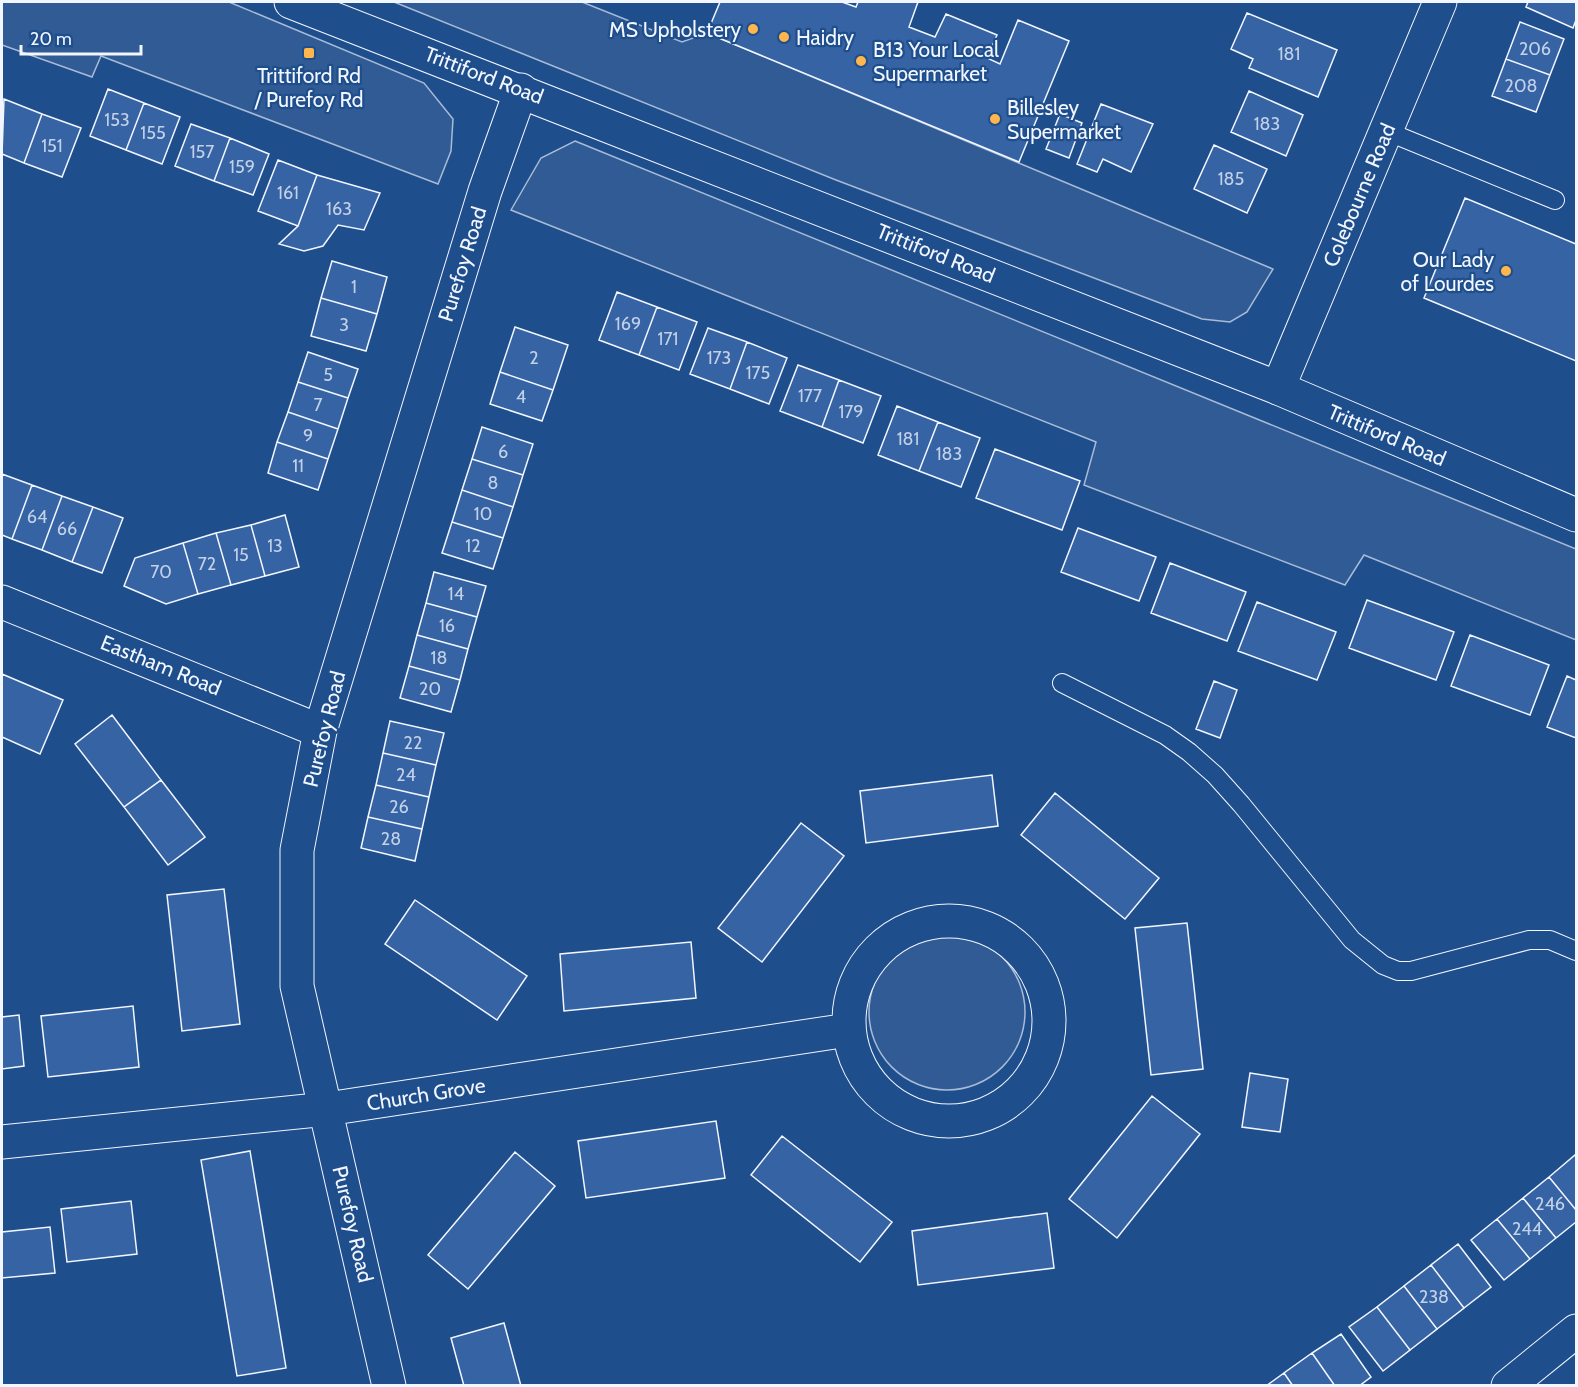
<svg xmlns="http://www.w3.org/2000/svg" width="1578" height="1387" font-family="Cabin,sans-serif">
<rect width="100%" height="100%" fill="#1f4e8c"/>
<path fill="#305b95" stroke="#a8bbd7" stroke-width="1.5" d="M2 2H229L424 83 453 119 451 151 438 184 101 56 92 77 2 45Z
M394 2H582L682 42 707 33 1273 269 1247 312 1230 322 1202 319 836 180Z
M575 141 1576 549V640L1364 555 1345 585 1084 485 1096 442 511 210 541 158Z
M869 1012a78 78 0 1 1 156 0a78 78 0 1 1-156 0Z"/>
<path fill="#3563a3" stroke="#f2f6ff" stroke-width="1.5" d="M720 2H842L856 7 858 2H918L909 27 935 37 946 14 997 35 987 58 1000 64 1018 20 1069 41 1019 162 707 33Z
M1528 2H1576V20L1573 28 1526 7Z
M1247 13 1337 50 1318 97 1249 68 1253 59 1231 49Z
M1520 22 1564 39 1550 75 1506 59Z
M1506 59 1550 75 1536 112 1492 96Z
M108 89 144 103 126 150 90 136Z
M1249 91 1303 115 1286 156 1231 132Z
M4 99 42 114 24 163 2 154Z
M144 103 180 117 162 164 126 150Z
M1101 104 1153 124 1131 172 1103 159 1097 172 1077 164Z
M42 114 81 128 62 177 24 163Z
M1060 114 1082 123 1069 158 1046 149Z
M191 124 230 138 214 181 175 166Z
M230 138 269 154 253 195 214 181Z
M1214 145 1267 169 1247 213 1194 189Z
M278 160 317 175 298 226 258 211Z
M317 175 380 193 364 230 338 225 323 246 304 251 279 244 298 226Z
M1465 198 1576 244V361L1424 298Z
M332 261 387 277 377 314 321 298Z
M617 292 657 307 639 355 599 340Z
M321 298 377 314 366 351 311 336Z
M657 307 697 322 679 370 639 355Z
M515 327 568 345 553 390 500 372Z
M708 328 747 342 730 389 690 374Z
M747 342 787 358 769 404 730 389Z
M308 352 358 369 348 398 298 382Z
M798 365 839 380 822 427 780 411Z
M500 372 553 390 542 421 490 404Z
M839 380 881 396 863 443 822 427Z
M298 382 348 398 338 429 288 412Z
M897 406 938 422 919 471 878 455Z
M288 412 338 429 328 459 277 442Z
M938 422 980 438 961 487 919 471Z
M482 427 533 444 523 475 472 459Z
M277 442 328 459 318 490 268 473Z
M995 449 1080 481 1062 530 976 498Z
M472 459 523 475 513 507 462 490Z
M2 474 32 485 12 539 2 535Z
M32 485 62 496 42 550 12 539Z
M462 490 513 507 503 538 452 522Z
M62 496 93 507 72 562 42 550Z
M93 507 123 518 102 573 72 562Z
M285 515 299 567 265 576 251 525Z
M452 522 503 538 493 569 442 553Z
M251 525 265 576 231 585 216 533Z
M1078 528 1156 557 1139 601 1061 572Z
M216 533 231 585 198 594 183 543Z
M183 543 198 594 166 604 124 586 135 558Z
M1170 563 1246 592 1227 641 1151 613Z
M434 572 486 586 477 617 426 603Z
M1367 600 1454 632 1436 680 1349 648Z
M1257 602 1336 632 1317 680 1238 651Z
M426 603 477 617 468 649 417 635Z
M417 635 468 649 460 680 409 666Z
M1470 635 1549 665 1530 715 1451 686Z
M409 666 460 680 451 712 400 698Z
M2 674 63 700 40 754 2 737Z
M1567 676 1576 680V738L1547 727Z
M1214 681 1237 690 1220 738 1196 729Z
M112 715 161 780 124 807 75 744Z
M390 721 444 733 436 765 383 753Z
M383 753 436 765 429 797 376 785Z
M992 775 998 826 866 843 860 791Z
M161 780 205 837 168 865 124 807Z
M376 785 429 797 422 829 368 817Z
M1055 793 1159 878 1125 919 1021 835Z
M368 817 422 829 415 861 361 848Z
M801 823 844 856 762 962 718 928Z
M224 889 240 1024 182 1031 167 895Z
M415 900 527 976 497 1020 385 944Z
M1187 923 1203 1069 1151 1075 1135 928Z
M691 942 696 998 564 1011 560 954Z
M133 1006 139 1067 48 1077 41 1016Z
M19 1015 24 1066 2 1069V1017Z
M1250 1073 1288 1079 1280 1132 1242 1127Z
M1152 1096 1200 1134 1117 1238 1069 1199Z
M716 1121 725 1178 586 1198 578 1141Z
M782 1136 892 1222 860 1262 751 1175Z
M250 1151 286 1368 237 1376 201 1160Z
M515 1152 555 1186 468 1289 428 1255Z
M1575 1155 1576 1157V1210L1549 1177Z
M1549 1177 1576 1210V1222L1556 1238 1523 1198Z
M1523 1198 1556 1238 1530 1259 1497 1219Z
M131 1201 137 1254 67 1262 61 1209Z
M1047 1213 1054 1268 918 1285 912 1231Z
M1497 1219 1530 1259 1504 1280 1471 1240Z
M50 1227 55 1273 2 1278V1232Z
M1458 1244 1491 1287 1464 1308 1431 1265Z
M1431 1265 1464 1308 1437 1329 1404 1286Z
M1404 1286 1437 1329 1410 1350 1377 1307Z
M1377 1307 1410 1350 1383 1371 1349 1327Z
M504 1323 521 1386H464L451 1338Z
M1341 1334 1371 1377 1359 1386H1335L1312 1353Z
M1312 1353 1335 1386H1293L1284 1373Z
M1284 1373 1293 1386H1266Z"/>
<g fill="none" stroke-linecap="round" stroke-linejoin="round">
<g stroke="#f2f6ff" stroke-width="20">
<path id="lane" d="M1386 131 1555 200
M1062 683 1165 735 1189 752 1215 775 1241 804 1352 940 1383 965 1398 971H1411L1529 940H1550L1576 951"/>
</g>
<g stroke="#f2f6ff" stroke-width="35">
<path id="street" d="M1278 388 1440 2
M2 602 320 731
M849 1021a100 100 0 1 1 200 0a100 100 0 1 1-200 0Z
M2 1142 327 1109 848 1030
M389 1386 297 986V850L320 731 485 191 521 90
M1508 1386 1576 1331"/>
</g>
<g stroke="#f2f6ff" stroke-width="35">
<path id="secondary" d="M291 2 1278 388 1576 515"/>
</g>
<use href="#lane" stroke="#1f4e8c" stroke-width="18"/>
<use href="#street" stroke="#1f4e8c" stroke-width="33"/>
<use href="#secondary" stroke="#1f4e8c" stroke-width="33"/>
</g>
<g fill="#ffb74d" stroke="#1f4e8c" stroke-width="2">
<circle cx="753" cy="29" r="6"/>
<circle cx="784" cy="37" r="6"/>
<rect x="303" y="47" width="12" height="12" rx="3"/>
<circle cx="861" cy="61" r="6"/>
<circle cx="995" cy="119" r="6"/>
<circle cx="1506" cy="271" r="6"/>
</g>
<g text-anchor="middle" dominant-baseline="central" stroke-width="4.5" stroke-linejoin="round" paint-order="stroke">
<g font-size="18" fill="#c3d1e8">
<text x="1535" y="49">206</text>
<text x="1289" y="54">181</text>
<text x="1521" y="86">208</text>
<text x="117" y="120">153</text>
<text x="1267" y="124">183</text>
<text x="153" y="133">155</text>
<text x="52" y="146">151</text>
<text x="202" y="152">157</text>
<text x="242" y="167">159</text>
<text x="1231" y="179">185</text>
<text x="288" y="193">161</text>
<text x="339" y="209">163</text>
<text x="354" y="287">1</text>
<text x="628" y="324">169</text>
<text x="344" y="325">3</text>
<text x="668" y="339">171</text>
<text x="534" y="358">2</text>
<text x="719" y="358">173</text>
<text x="758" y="373">175</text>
<text x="328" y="375">5</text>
<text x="810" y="396">177</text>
<text x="521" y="397">4</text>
<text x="318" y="405">7</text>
<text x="851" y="412">179</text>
<text x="308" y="436">9</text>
<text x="908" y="439">181</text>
<text x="503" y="452">6</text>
<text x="949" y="454">183</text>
<text x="298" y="466">11</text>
<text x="493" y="483">8</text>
<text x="483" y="514">10</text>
<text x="37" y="517">64</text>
<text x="67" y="529">66</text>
<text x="275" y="546">13</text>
<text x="473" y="546">12</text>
<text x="241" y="555">15</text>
<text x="207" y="564">72</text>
<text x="161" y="572">70</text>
<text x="456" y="594">14</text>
<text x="447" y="626">16</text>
<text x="439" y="658">18</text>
<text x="430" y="689">20</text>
<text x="413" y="743">22</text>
<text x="406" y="775">24</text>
<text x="399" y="807">26</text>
<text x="391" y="839">28</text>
<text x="1550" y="1204">246</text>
<text x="1527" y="1229">244</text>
<text x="1434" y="1297">238</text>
</g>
<g font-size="21" fill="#f2f6ff" stroke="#1f4e8c" text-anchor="start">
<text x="741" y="29" text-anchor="end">MS Upholstery</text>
<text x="796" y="37">Haidry</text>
<text x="873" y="49">B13 Your Local<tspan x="873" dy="24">Supermarket</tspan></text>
<text x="309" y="75" text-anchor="middle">Trittiford Rd<tspan x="309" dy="24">/ Purefoy Rd</tspan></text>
<text x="1007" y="107">Billesley<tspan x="1007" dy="24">Supermarket</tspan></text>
<text x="1494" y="259" text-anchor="end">Our Lady<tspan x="1494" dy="24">of Lourdes</tspan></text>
</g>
<g font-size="21" fill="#f2f6ff" stroke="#1f4e8c">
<text transform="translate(484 75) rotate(21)">Trittiford Road</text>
<text transform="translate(1359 195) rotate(-67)">Colebourne Road</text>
<text transform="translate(936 253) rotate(22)">Trittiford Road</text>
<text transform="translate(462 264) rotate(-73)">Purefoy Road</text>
<text transform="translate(1387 435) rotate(23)">Trittiford Road</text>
<text transform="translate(161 665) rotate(22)">Eastham Road</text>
<text transform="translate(324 729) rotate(-76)">Purefoy Road</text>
<text transform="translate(426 1094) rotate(-9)">Church Grove</text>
<text transform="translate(353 1224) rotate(77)">Purefoy Road</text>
</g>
</g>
<rect width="1578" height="1387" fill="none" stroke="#f2f6ff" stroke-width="6"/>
<path d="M21 45v9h120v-9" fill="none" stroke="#f2f6ff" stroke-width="3"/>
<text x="30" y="45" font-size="18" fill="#f2f6ff" stroke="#1f4e8c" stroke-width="4.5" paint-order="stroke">20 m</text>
</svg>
